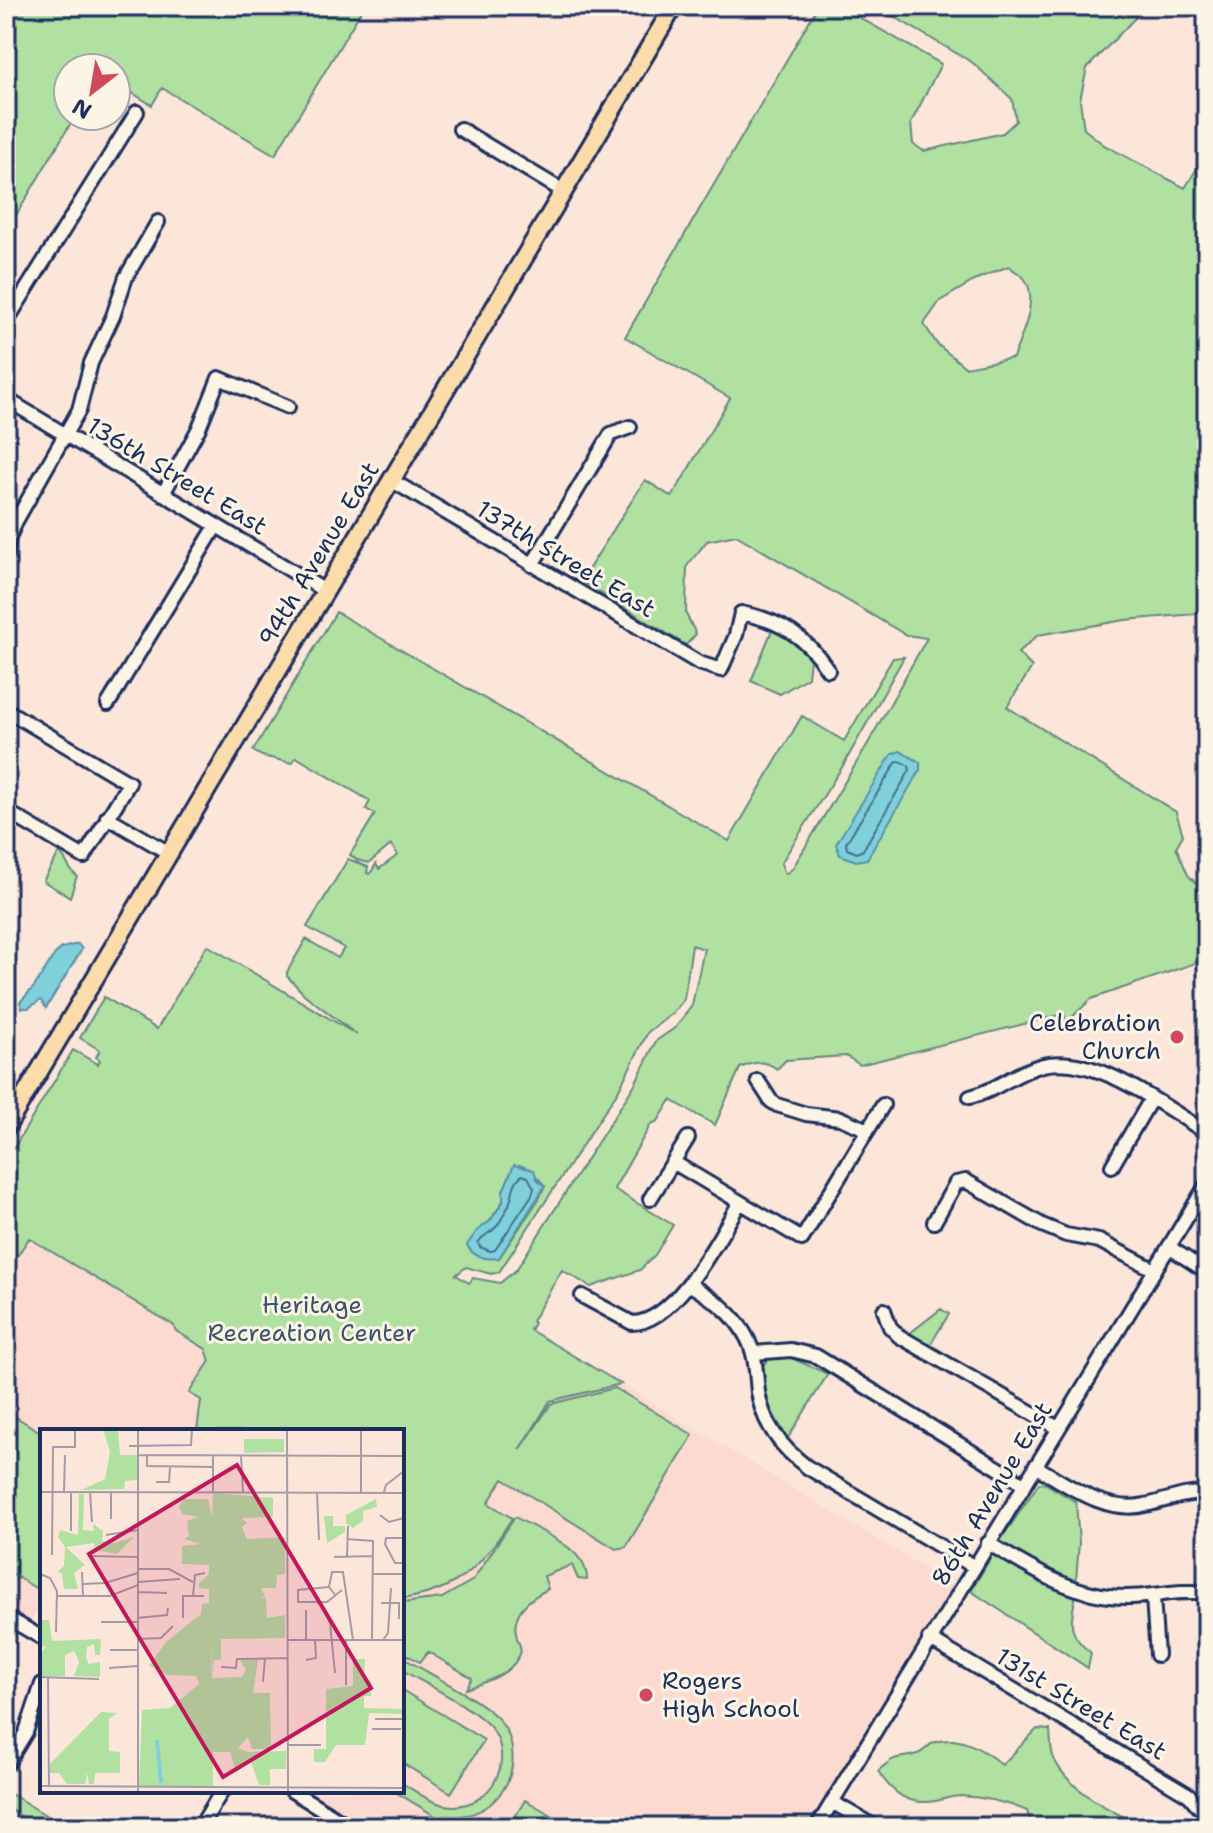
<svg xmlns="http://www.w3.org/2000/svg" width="1213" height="1833" font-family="'Shantell Sans',sans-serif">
<rect width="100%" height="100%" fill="#fce5d9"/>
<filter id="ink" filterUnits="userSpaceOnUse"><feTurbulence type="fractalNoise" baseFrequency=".0125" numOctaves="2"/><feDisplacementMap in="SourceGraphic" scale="16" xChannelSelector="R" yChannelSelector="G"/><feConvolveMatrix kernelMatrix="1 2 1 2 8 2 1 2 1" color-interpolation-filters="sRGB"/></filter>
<g filter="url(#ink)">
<path fill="#fcdad0" d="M29 1238 173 1325 176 1331 206 1349 210 1361 190 1392 201 1400 197 1431H42V1603L30 1622 6 1607V1248L18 1255Z
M621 1384 957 1588 809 1827H366L309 1791H402V1599L435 1592 459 1580 478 1566 494 1546 488 1504 549 1401Z"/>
<path fill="#b0e1a1" stroke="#668880" stroke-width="2" fill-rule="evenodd" d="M6 6H364L275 155 162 88 152 105 116 83V68H68V116H75L6 232Z
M818 6H839L941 64 911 123 913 144 924 151 1003 133 1016 121 1012 99 973 63 876 6H989L987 11 991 14 1017 6H1142L1138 15 1087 68 1080 100 1084 129 1104 145 1185 188 1207 152V613L1125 620 1038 635 1018 653 1032 667 1007 707 1176 812 1183 835 1176 847 1188 875 1207 895V959L1091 999 1066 1023 1064 1014 860 1065 846 1056 786 1060 777 1069C764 1059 754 1062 740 1068L715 1125 671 1100 658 1121 651 1124 614 1189 673 1225 655 1255 640 1270 591 1287 562 1270 532 1321 534 1323 530 1330 621 1384 550 1401 520 1450 551 1404 615 1388 693 1435 626 1547 616 1549 503 1479 488 1503 512 1518C483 1565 459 1591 402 1599V1431H197L201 1400 189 1393 210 1361 206 1349 176 1331 173 1325 29 1238 18 1255 6 1248V1161L73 1050 98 1064 100 1060 96 1057 100 1050 80 1038 104 997 157 1029 207 945 357 1035 305 995 287 976V972L306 939 338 958 344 948 307 927 348 859 368 867 367 873 370 874 376 864 379 869 398 855 391 845 369 863 357 860 350 855 375 814 366 809 370 801 296 757 292 763 262 756 253 751 336 612 729 841 802 716 844 741 893 658 904 657 844 764 781 863 785 874 792 869 866 747 927 638 906 635 736 535 707 541 687 566 686 614 696 634 686 645 581 581 645 480 672 497 730 398 625 337ZM1009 266C1013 270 1020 274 1024 278 1040 298 1021 337 1013 358L965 367 937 344 924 324 940 301 979 278ZM692 945 704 949 692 1005 676 1027 656 1041 635 1084 516 1270 500 1283 473 1278 469 1283 456 1275 466 1267 491 1274 499 1272 618 1091 648 1032 673 1013 684 999ZM519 1165 530 1169 545 1186 539 1199 499 1258 477 1231 490 1221 503 1201V1191Z
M772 630 799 646 810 659 808 677 780 694 751 681Z
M59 853C68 859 67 870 77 876L70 897 43 881Z
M941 1309 949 1314 927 1350 905 1337Z
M776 1355 789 1357 828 1374 788 1438C777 1421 741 1367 776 1355Z
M6 1411 42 1433V1588L40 1591 6 1570Z
M1039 1483 1046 1484 1076 1502 1079 1543 1076 1580C1049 1576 1022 1556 1000 1541Z
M515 1517C539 1531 588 1548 587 1580L578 1579 572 1565 544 1576 548 1589C528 1599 510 1613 517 1638 519 1644 523 1650 519 1656 509 1676 485 1682 466 1689L472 1678 428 1652 420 1662 402 1652V1603L442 1598 473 1580Z
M993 1554 1043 1583 1076 1593C1071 1623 1066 1633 1091 1653L1088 1668 971 1591Z
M402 1657C426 1672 484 1701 500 1721 517 1742 517 1774 499 1795 486 1812 466 1818 444 1816L442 1820 394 1791H402V1783C417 1792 433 1805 452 1806 490 1807 514 1764 494 1732 481 1711 425 1684 402 1670Z
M402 1690 484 1740 451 1793 402 1763Z
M1037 1729 1050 1730C1051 1740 1050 1753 1055 1761 1071 1792 1114 1813 1145 1827H1032L1027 1811C1004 1801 985 1797 960 1796 951 1796 943 1800 935 1801 908 1806 892 1793 878 1771 900 1752 894 1761 917 1754 923 1753 927 1746 933 1743 959 1733 984 1750 1002 1765Z
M6 1791 49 1817 43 1827H39L6 1807Z
M525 1800 564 1822 561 1827H509Z"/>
<path fill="#80d0db" stroke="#5890a9" stroke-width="2" d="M900 751 920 762V770L867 859 856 861 840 855 836 844 892 754Z
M78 944 82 949 46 1008 41 1000 28 1008H22L20 1002 34 987 55 954 62 948Z
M514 1165 534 1170 537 1179 545 1186 499 1258C487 1260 472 1257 467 1245L477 1231 490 1221 503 1202V1191Z"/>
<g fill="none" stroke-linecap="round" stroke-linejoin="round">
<path stroke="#436f90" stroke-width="2" d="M900 761 909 766 910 770 863 850 857 853 847 849 846 843 896 763Z
M522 1175 528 1177 534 1188 532 1195 495 1250 490 1251 480 1247 478 1243C483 1235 491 1233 497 1226 501 1221 504 1214 507 1209 514 1197 511 1183 522 1175Z"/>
<g stroke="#1b2f5e" stroke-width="18">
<path id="minor" d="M460 129 563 191
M6 322 137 112
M6 399 325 591
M391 480 699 663 721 670 736 635 741 613C779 620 807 637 828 670
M163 494 199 428 219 378 288 407
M6 555 8 540 16 521 79 410 91 363 113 316 126 277 158 222
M532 565 611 434 630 427
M108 704 216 526
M6 710 129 783 84 857 6 811
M107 817 169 853
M758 1081 771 1101 777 1105 806 1114 840 1118 868 1130
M970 1097C999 1090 1014 1072 1043 1065 1096 1053 1163 1106 1207 1133
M673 1162 802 1239 883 1105
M1112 1166 1151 1099
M650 1199 688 1138
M934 1222 956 1183 966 1181 1042 1225 1066 1235 1099 1241 1155 1270
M1169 1247 1207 1272
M689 1284C713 1299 734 1312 747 1338 756 1355 756 1373 758 1392 763 1424 781 1448 807 1467L973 1566
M582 1296 632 1323C676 1323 720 1236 740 1202
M884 1310 890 1327 899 1336 1058 1428
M753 1353 791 1350 816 1356 1024 1484
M1035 1466C1068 1485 1105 1514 1145 1505 1166 1501 1185 1492 1207 1493
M988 1543C1031 1569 1074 1597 1126 1597 1153 1597 1180 1589 1207 1593
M1153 1597 1157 1655
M6 1617 42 1638
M929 1639 1189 1795 1204 1813
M6 1765 26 1732 42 1684
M292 1791 351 1827
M832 1802 875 1827
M200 1827 222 1791
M817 1827 1207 1184"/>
</g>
<g stroke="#1b2f5e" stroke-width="22">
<path id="major" d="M6 1127 674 6"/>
</g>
<use href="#minor" stroke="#fcf5e5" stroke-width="12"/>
<use href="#major" stroke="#fddcac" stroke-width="16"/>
</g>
</g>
<g fill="#d1495b" stroke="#fcf5e5" stroke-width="3">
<circle cx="1177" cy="1037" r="8"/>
<circle cx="646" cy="1695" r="8"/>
</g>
<g text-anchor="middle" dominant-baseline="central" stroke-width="6" stroke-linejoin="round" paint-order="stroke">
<g font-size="24" fill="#1b2f5e" stroke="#fcf5e5">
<text transform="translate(177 476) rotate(31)">136th Street East</text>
<text transform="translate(319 554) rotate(-59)">94th Avenue East</text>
<text transform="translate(566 559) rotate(31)">137th Street East</text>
<text transform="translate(992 1494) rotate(-59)">86th Avenue East</text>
<text transform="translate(1081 1704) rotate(31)">131st Street East</text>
</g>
<g font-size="24" fill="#1b2f5e" stroke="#fcf5e5" text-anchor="end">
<text x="1161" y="1023">Celebration<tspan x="1161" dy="28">Church</tspan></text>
<text x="662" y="1681" text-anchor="start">Rogers<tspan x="662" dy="28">High School</tspan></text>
</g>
<g font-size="24" fill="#39536b" stroke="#fcf5e5">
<text x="312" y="1305">Heritage<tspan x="312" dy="28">Recreation Center</tspan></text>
</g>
</g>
<g transform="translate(40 1429)">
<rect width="364" height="364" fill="#fce5d9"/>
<path d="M63 0H78L80 26H97V51L85 52 84 60 41 61 65 50 70 23ZM204 10H244V23L204 24ZM173 64 233 69V88L202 89 207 94 202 98 207 110 245 108V145L237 146 236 159H221L225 167 220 168 226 169 227 189 245 186V209L181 210V231H174L173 245 171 214 172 249 202 248 206 241 200 231H218L213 264H230L231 320H212L208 308 198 319 208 323 246 322V340H230V356H219L210 330 196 344 190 323H173V357H99L102 281 130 279 159 255 156 247 128 246 109 237 126 213 161 185 162 175 169 174V160L159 159V154L169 145V136L142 135V117L161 115 144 110 149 107 147 92 158 88 142 85 139 77 144 70H168L172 88ZM39 65H44L43 101 54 102 53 95 63 102 62 112 74 114 94 108 77 125 55 121 54 114 26 118 45 136 34 144 38 160H24L22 144 17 143 24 137 25 118 18 108 20 101 38 106ZM336 70 337 78 323 82V92L313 99 306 94V86ZM284 87H293V97H305V103L287 114ZM0 191H9L12 212 61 210 60 226H55L54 215 47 218 46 229 49 235 60 233V248L34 247 39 233 34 222 25 226V247H0V225L6 218 0 216ZM313 230H325L324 247 331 252V267H324V279L363 280V285L329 284 325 316H296L285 333H274V320H286V260L313 257ZM61 283 77 284 69 290V322L80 323V344H55L54 355H49L47 344 45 355H27L19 344H10V335Z" fill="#b0e1a1"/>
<path fill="none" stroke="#80d0db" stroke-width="4" d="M117 311 121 354"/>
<path fill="none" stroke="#a29ca8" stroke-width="2" d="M247 0 248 364M89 17 151 16 152 0M98 26 364 27M107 26V37L173 38M201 26 203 63M116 53H129L130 38M0 63 364 64M24 63 25 26M50 63 52 93M173 63V26M277 63 279 111M321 63V0M344 63 346 56 364 42M340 86 349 93 364 89M71 90V63M31 102V63M66 106 98 101M364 109H346L345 115 355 134H363L364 125M307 110 333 112 332 211M12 126 13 18H35V0M52 127 98 128M294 128 333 127M307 128 308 97M98 140H129L153 153M42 143 43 167M0 145 10 149 17 162 16 203M332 145H364M98 153 140 150M43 155 65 154 98 144M289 158 258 161V173H287L302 161M98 163 127 164M17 167H70L98 156M153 167 155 146 165 144M296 167 289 158 292 143H303L313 211M341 174H359V190M283 179 290 194 295 244M97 189 127 186 128 179M143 189V167H164M61 193H97M97 210 121 209 133 197M248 211H364M266 211V181M343 211 348 204 351 159M70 221H97M266 231 276 229 275 211M181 238 196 239 197 230 248 229M69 239 97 237M0 248 59 250M8 248 9 357M223 253 225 229M306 256V211M335 290H364M332 300H361M248 316H281M0 357 364 359M98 364V0"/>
<path fill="#c2185b" fill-opacity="0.15" stroke="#c2185b" stroke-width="4" d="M197 36 331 259 183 348 49 125Z"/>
<rect width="364" height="364" fill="none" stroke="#1b2f5e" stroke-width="4"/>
</g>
<rect width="1213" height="1833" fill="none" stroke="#fcf5e5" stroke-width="32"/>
<rect x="16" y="16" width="1181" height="1801" fill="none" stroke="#1b2f5e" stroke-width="3" filter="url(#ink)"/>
<g transform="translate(92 92) rotate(211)"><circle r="38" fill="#fcf5e5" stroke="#a2a6af" stroke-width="2"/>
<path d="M0-6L14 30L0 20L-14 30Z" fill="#d1495b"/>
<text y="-12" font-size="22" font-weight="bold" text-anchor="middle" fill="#1b2f5e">N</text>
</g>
</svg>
